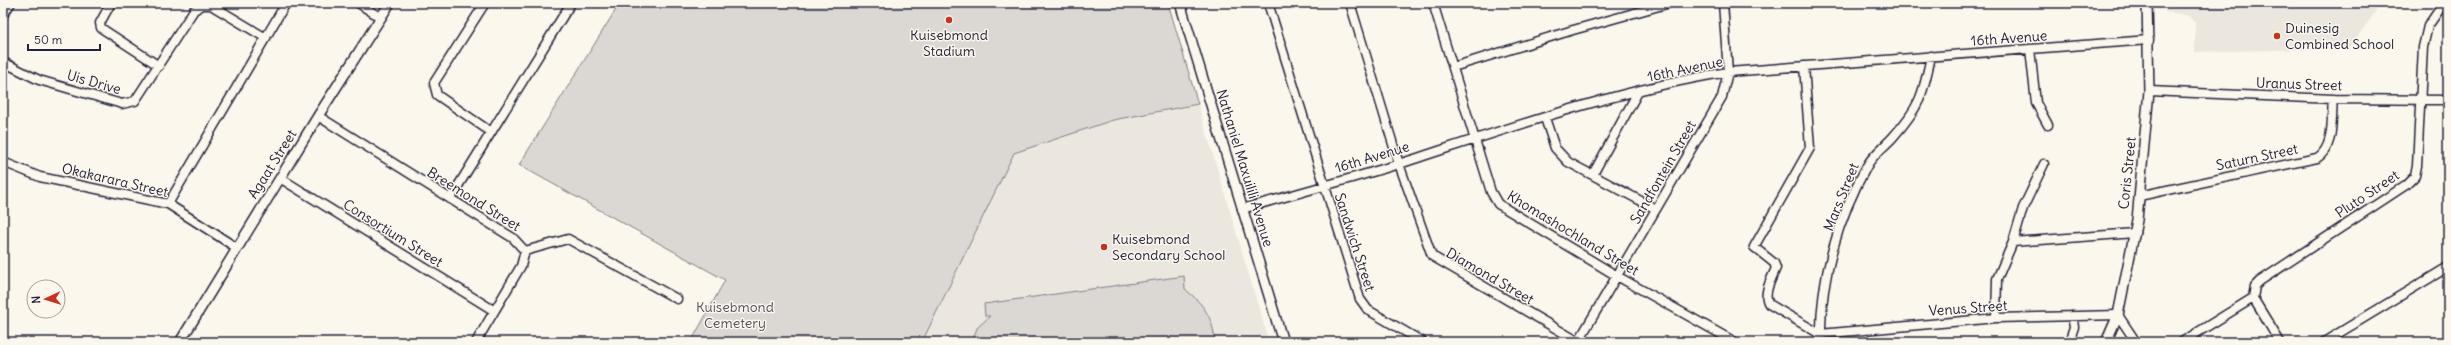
<svg xmlns="http://www.w3.org/2000/svg" width="2451" height="345" font-family="Delius,sans-serif">
<rect width="100%" height="100%" fill="#fbf7ec"/>
<filter id="ink" filterUnits="userSpaceOnUse"><feTurbulence type="fractalNoise" baseFrequency=".025" numOctaves="2"/><feDisplacementMap in="SourceGraphic" scale="8" xChannelSelector="R" yChannelSelector="G"/><feConvolveMatrix kernelMatrix="1 2 1 2 8 2 1 2 1" color-interpolation-filters="sRGB"/></filter>
<g filter="url(#ink)">
<path fill="#ebe7df" d="M2165 3H2382L2349 48 2195 52V23L2187 15 2165 12Z
M1198 104 1269 342H922L1014 153 1113 120Z"/>
<path fill="#dbd8d3" stroke="#7e7d87" d="M620 3H1168L1198 104 1113 120 1014 153 922 342H691L725 280 519 165Z
M1184 276 1185 289C1204 305 1213 317 1215 342H972L977 328 990 316H985L984 304Z"/>
<g fill="none" stroke-linecap="round" stroke-linejoin="round">
<g stroke="#22223b" stroke-width="11">
<path id="minor" d="M111 3 100 23 101 28 159 66
M358 3 381 18
M485 3 434 83 437 95 491 132
M1268 3 1360 299 1368 310 1423 342
M1350 3 1399 164 1432 256 1579 342
M1433 3 1491 192 1498 204 1617 276 1735 342
M3 15 11 3
M2030 49 2036 103 2048 125
M3 62 39 80 122 104 135 101 194 10 202 5H211L266 38
M1804 66 1810 148 1754 247 1774 263 1776 268C1772 278 1762 294 1769 304L1820 334 1996 318 2118 315 2136 342
M1453 67 1573 30 1670 3
M2149 91 2333 99 2448 100
M318 116 513 238 525 251 521 266 476 342
M1545 118 1555 148 1568 162 1656 209
M3 162 40 177 168 204 237 248
M1593 174 1638 92
M280 178 493 310
M2139 196 2317 158C2335 147 2331 118 2333 99
M450 199 571 3
M168 204 286 3
M1242 209C1295 194 1347 180 1399 164 1507 129 1616 90 1728 72L2149 40
M2013 242 2135 233
M525 251 568 239 677 299
M2253 298 2255 286 2260 281 2406 185 2415 176 2417 166 2423 47 2428 26 2444 3
M2253 298 2280 342
M1996 318 1997 279 2013 242 2023 208 2044 164
M1578 342 1722 97 1728 72 1723 3
M1821 342C1819 282 1838 217 1868 164 1874 154 1885 146 1893 137 1920 107 1923 95 1931 56
M2069 342 2074 327 2072 316
M2182 342 2253 298
M2324 342 2448 267"/>
</g>
<g stroke="#22223b" stroke-width="12">
<path id="tertiary" d="M1180 3 1283 342
M180 342 318 116 390 3
M2106 342 2118 315 2137 220 2149 91 2147 3"/>
</g>
<use href="#minor" stroke="#fbf7ec" stroke-width="8"/>
<use href="#tertiary" stroke="#fbf7ec" stroke-width="9"/>
</g>
</g>
<g fill="#c8321e" stroke="#fbf7ec" stroke-width="1.5">
<circle cx="949" cy="20" r="4"/>
<circle cx="2277" cy="36" r="4"/>
<circle cx="1104" cy="247" r="4"/>
</g>
<g text-anchor="middle" dominant-baseline="central" stroke-width="3" stroke-linejoin="round" paint-order="stroke">
<g font-size="14" fill="#22223b" stroke="#fbf7ec" text-anchor="start">
<text x="2285" y="28">Duinesig<tspan x="2285" dy="16">Combined School</tspan></text>
<text x="949" y="35" text-anchor="middle">Kuisebmond<tspan x="949" dy="16">Stadium</tspan></text>
<text x="1112" y="239">Kuisebmond<tspan x="1112" dy="16">Secondary School</tspan></text>
</g>
<g font-size="14" fill="#22223b" stroke="#fbf7ec">
<text transform="translate(2009 38) rotate(-4)">16th Avenue</text>
<text transform="translate(1685 69) rotate(-12)">16th Avenue</text>
<text transform="translate(94 82) rotate(16)">Uis Drive</text>
<text transform="translate(2299 84) rotate(2)">Uranus Street</text>
<text transform="translate(1372 157) rotate(-17)">16th Avenue</text>
<text transform="translate(2257 157) rotate(-12)">Saturn Street</text>
<text transform="translate(272 164) rotate(-58)">Agaat Street</text>
<text transform="translate(1245 168) rotate(73)">Nathaniel Maxuilili Avenue</text>
<text transform="translate(1663 172) rotate(-60)">Sandfontein Street</text>
<text transform="translate(2127 173) rotate(-84)">Coris Street</text>
<text transform="translate(115 180) rotate(13)">Okakarara Street</text>
<text transform="translate(2367 194) rotate(-34)">Pluto Street</text>
<text transform="translate(1841 197) rotate(-68)">Mars Street</text>
<text transform="translate(474 199) rotate(32)">Breemond Street</text>
<text transform="translate(393 233) rotate(32)">Consortium Street</text>
<text transform="translate(1573 233) rotate(31)">Khomashochland Street</text>
<text transform="translate(1355 242) rotate(72)">Sandwich Street</text>
<text transform="translate(1490 276) rotate(30)">Diamond Street</text>
<text transform="translate(1968 308) rotate(-4)">Venus Street</text>
</g>
<g font-size="14" fill="#505061" stroke="#fbf7ec">
<text x="735" y="307">Kuisebmond<tspan x="735" dy="16">Cemetery</tspan></text>
</g>
</g>
<rect width="2451" height="345" fill="none" stroke="#fbf7ec" stroke-width="16"/>
<rect x="8" y="8" width="2435" height="329" fill="none" stroke="#22223b" stroke-width="1.5" filter="url(#ink)"/>
<g transform="translate(46 299) rotate(266)"><circle r="19" fill="#fbf7ec" stroke="#a4a2a5"/>
<path d="M0-3L7 15L0 10L-7 15Z" fill="#c8321e"/>
<text y="-6" font-size="11" font-weight="bold" text-anchor="middle" fill="#22223b">N</text>
</g>
<path d="M28 44v6h72v-6" fill="none" stroke="#22223b" stroke-width="2"/>
<text x="34" y="44" font-size="12" fill="#22223b" stroke="#fbf7ec" stroke-width="3" paint-order="stroke">50 m</text>
</svg>
